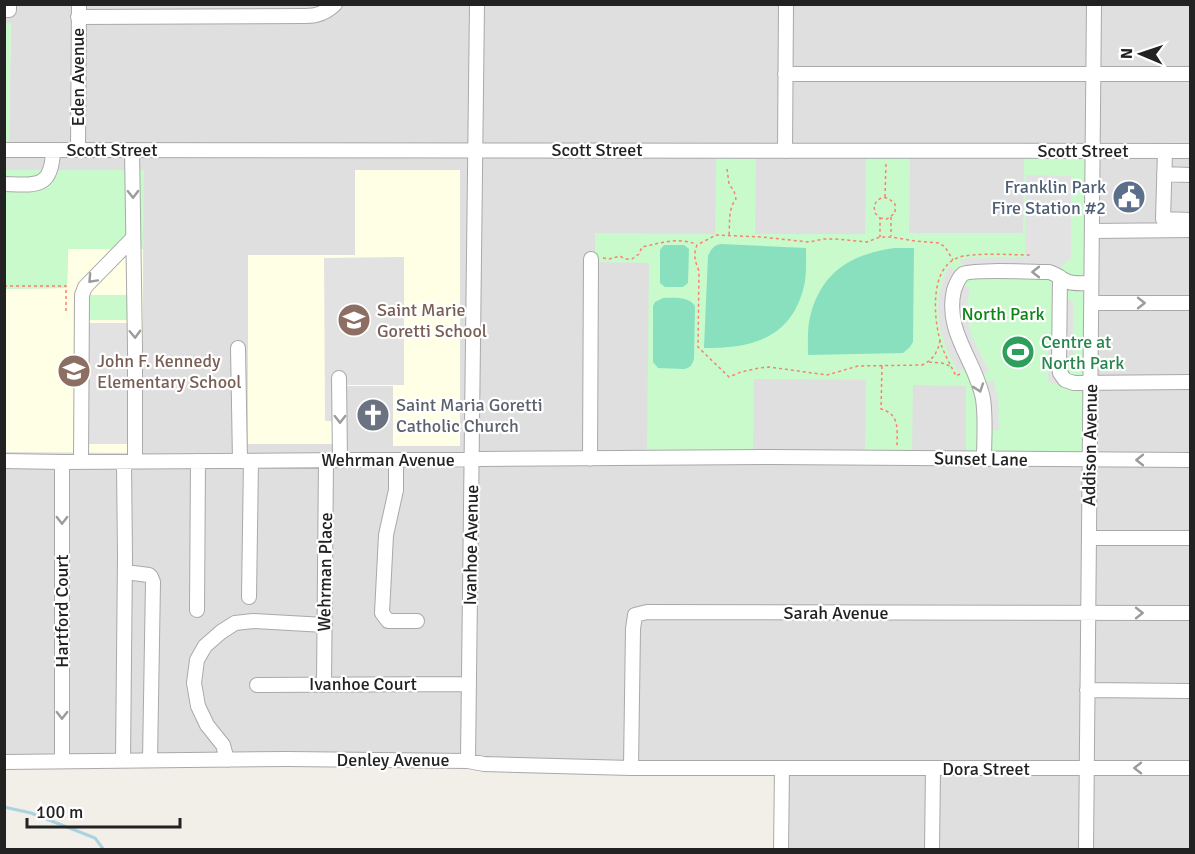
<svg xmlns="http://www.w3.org/2000/svg" width="1195" height="854" font-family="Signika,sans-serif">
<rect width="100%" height="100%" fill="#f2efe9"/>
<path fill="#e0dfdf" d="M5 5H1190V849H786L787 763 5 756 4 143H9L11 23H5Z"/>
<path fill="#ffffe5" d="M355 170H460V446H393V386H346V444H248V255H355Z
M68 249H143V453L5 452 4 289 67 288Z"/>
<path fill="#c8facc" d="M5 23H11L9 143H5Z
M866 157H910L909 233H1023L1024 157H1086L1084 453 966 452V386L913 385 912 453 865 452 866 380 754 379 753 452 647 451 649 263 595 262V233L715 234 716 158 756 159 755 234H865Z
M4 170H144L143 249H68L67 288 5 289Z
M88 295H138V320H88Z"/>
<path fill="#88e0be" d="M721 244 806 248C806 262 807 277 803 290 789 340 750 348 704 348L708 256C711 250 713 245 721 244Z
M664 245H684L689 249 688 283 683 287H665L660 283V250Z
M894 248H914L913 342 910 347 903 353 808 355C808 341 807 326 811 313 823 271 852 254 894 248Z
M663 298C674 298 688 296 695 306L694 359C692 365 690 368 684 369L658 368 653 362V306L655 302Z"/>
<path fill="#e2e2e2" d="M1026 175 1071 176V258L1049 278 974 277 964 280 962 285 970 288 967 306 969 327 972 337 989 371 982 375 985 383 993 380 998 399 999 430H979V408L971 379 964 369 958 372 947 350 940 329 938 306 939 295 945 273 950 266 956 273 963 267 960 260 972 258 1025 257Z
M404 257V385H345V421H325L324 258Z
M1056 292 1073 302V362L1066 367 1067 375 1055 385 1048 381V350L1056 342Z
M85 323H140V444H80Z"/>
<g fill="none" stroke-linecap="round" stroke-linejoin="round">
<path stroke="#aad3df" stroke-width="3" d="M4 807 31 813 95 838 104 850"/>
<g stroke="#a9a9a9" stroke-width="16">
<path id="minor" d="M4 10H9V4
M78 17 306 16C317 16 327 12 335 4
M785 74H1190
M4 150 1190 151
M78 150 79 4
M132 150 135 348V461
M785 151 786 4
M1165 151 1163 219 1190 220
M1164 174 1190 175
M4 184C36 185 52 189 53 150
M1092 231 1190 230
M1060 277 1059 365 1060 373 1065 380 1074 383 1190 382
M1092 303H1190
M238 348 240 461
M339 378 340 460
M590 459 591 259
M984 459C984 440 986 418 983 399 976 361 944 332 954 290 956 285 958 278 963 274 971 269 1035 272 1049 272 1057 274 1062 280 1069 282 1076 284 1084 283 1091 283
M396 460V490L386 535 382 613 388 621H417
M4 461 62 462 772 457 1190 460
M81 462 82 295 85 287 133 238
M1089 538H1190
M125 572 149 575 151 577 153 582 150 760
M249 597 251 461
M197 610 198 461
M257 685 469 684
M324 685 326 460
M1087 690 1190 691
M123 760 125 557 124 462
M227 760 223 745 207 725 198 706 194 683 197 660 205 646 221 632 235 623 253 621 325 625
M62 761V462
M468 761 477 4
M4 762 287 759 468 761 484 764 631 768H1190
M631 768 633 629 635 615 647 612 1190 613
M781 850 782 769
M932 850 933 769
M1086 850 1094 4"/>
</g>
<path stroke="#fa8072" stroke-width="1.5" stroke-dasharray="3 3" stroke-linecap="butt" d="M727 169 729 184 734 191 736 199C728 209 730 222 729 235
M885 197 886 163
M891 217V236
M880 218 887 219 895 213V204L888 198C881 197 877 199 874 206L875 213 880 218V237
M603 258 609 259 620 256 625 259H632L639 254 642 247C661 243 677 237 696 244
M4 286H66V313
M940 340C938 352 933 360 922 365L858 366 827 375 769 367 759 368 741 372 729 377 698 347 699 271C695 261 693 255 697 245L716 235 761 237 809 242 824 239H836L867 242 880 237H891L915 241 939 243 945 247 953 260
M929 362 942 363 950 366
M882 366 881 409C900 414 897 430 897 446
M960 374 956 376C951 366 946 357 942 347 934 324 928 270 957 258 971 252 1013 255 1030 255"/>
<use href="#minor" stroke="#fff" stroke-width="14"/>
</g>
<defs><path id="oneway-chevron" d="M-2-3.5L2.5 0L-2 3.5" fill="none" stroke-width="1.6" stroke-linecap="round" stroke-linejoin="round" transform="scale(1.5)"/></defs>
<g stroke="#9c9c9c">
<use href="#oneway-chevron" transform="translate(133 194) rotate(89)"/>
<use href="#oneway-chevron" transform="translate(1036 272) rotate(-180)"/>
<use href="#oneway-chevron" transform="translate(92 279) rotate(133)"/>
<use href="#oneway-chevron" transform="translate(1141 303)"/>
<use href="#oneway-chevron" transform="translate(135 334) rotate(88)"/>
<use href="#oneway-chevron" transform="translate(979 388) rotate(71)"/>
<use href="#oneway-chevron" transform="translate(340 419) rotate(90)"/>
<use href="#oneway-chevron" transform="translate(1140 460) rotate(-180)"/>
<use href="#oneway-chevron" transform="translate(62 520) rotate(90)"/>
<use href="#oneway-chevron" transform="translate(1139 613)"/>
<use href="#oneway-chevron" transform="translate(62 715) rotate(90)"/>
<use href="#oneway-chevron" transform="translate(1138 768) rotate(-180)"/>
</g>
<defs>
<g id="civic-disc" transform="scale(1.725)"><circle r="9.5" fill="#5c6f8a" stroke="#fff"/><path d="M-.6-6.5H3V-4.5H.6V-3L4-1V1h2V6H-6V1h2V-1L-.6-3ZM-1.2 2.5V6h2.4V2.5Z" fill="#fff"/></g>
<g id="school-disc" transform="scale(1.725)"><circle r="9.5" fill="#8d6e63" stroke="#fff"/><path d="M0-5L7-2L0 1L-7-2ZM-4 1L0 2.5L4 1V4Q0 6-4 4Z" fill="#fff"/></g>
<g id="stadium-disc" transform="scale(1.725)"><circle r="9.5" fill="#2e9e5b" stroke="#fff"/><path d="M0-5a6.5 5 0 1 0 0 10a6.5 5 0 1 0 0-10ZM-3.5-1.8h7v3.6h-7Z" fill="#fff"/></g>
<g id="church-disc" transform="scale(1.725)"><circle r="9.5" fill="#6b7280" stroke="#fff"/><path d="M-1.2-6h2.4v3.5h3.3v2.4h-3.3V6h-2.4V-.1h-3.3v-2.4h3.3Z" fill="#fff"/></g>
</defs>
<g fill-rule="evenodd">
<use href="#civic-disc" x="1129" y="197"/>
<use href="#school-disc" x="354" y="320"/>
<use href="#stadium-disc" x="1018" y="352"/>
<use href="#school-disc" x="74" y="371"/>
<use href="#church-disc" x="373" y="415"/>
</g>
<g text-anchor="middle" dominant-baseline="central" stroke-width="4.5" stroke-linejoin="round" paint-order="stroke">
<g font-size="18" fill="#222" stroke="#fff">
<text transform="translate(78 77) rotate(-90)">Eden Avenue</text>
<text x="112" y="150">Scott Street</text>
<text x="597" y="150">Scott Street</text>
<text x="1083" y="151">Scott Street</text>
<text transform="translate(1090 445) rotate(-89)">Addison Avenue</text>
<text transform="translate(981 459) rotate(1)">Sunset Lane</text>
<text x="388" y="460">Wehrman Avenue</text>
<text transform="translate(471 545) rotate(-89)">Ivanhoe Avenue</text>
<text transform="translate(325 572) rotate(-89)">Wehrman Place</text>
<text transform="translate(62 611) rotate(-90)">Hartford Court</text>
<text x="836" y="613">Sarah Avenue</text>
<text x="363" y="684">Ivanhoe Court</text>
<text x="393" y="760">Denley Avenue</text>
<text x="986" y="769">Dora Street</text>
</g>
<g font-size="18" fill="#4e5e75" stroke="#fff" text-anchor="end">
<text x="1106" y="187">Franklin Park<tspan x="1106" dy="21">Fire Station #2</tspan></text>
</g>
<g font-size="18" fill="#785e54" stroke="#fff" text-anchor="start">
<text x="377" y="310">Saint Marie<tspan x="377" dy="21">Goretti School</tspan></text>
<text x="97" y="361">John F. Kennedy<tspan x="97" dy="21">Elementary School</tspan></text>
</g>
<g font-size="18" fill="#0c8416" stroke="#fff">
<text x="1003" y="314">North Park</text>
</g>
<g font-size="18" fill="#27864d" stroke="#fff" text-anchor="start">
<text x="1041" y="342">Centre at<tspan x="1041" dy="21">North Park</tspan></text>
</g>
<g font-size="18" fill="#5b616d" stroke="#fff" text-anchor="start">
<text x="396" y="405">Saint Maria Goretti<tspan x="396" dy="21">Catholic Church</tspan></text>
</g>
</g>
<rect width="1195" height="854" fill="none" stroke="#222222" stroke-width="12"/>
<g transform="translate(1141 54) rotate(272)" stroke="#ffffff" stroke-width="4.5" paint-order="stroke">
<path d="M0-4.5L10 22L0 15L-10 22Z" fill="#222222"/>
<text y="-9" font-size="16" font-weight="bold" text-anchor="middle" fill="#222222">N</text>
</g>
<path d="M27 818v9h153v-9" fill="none" stroke="#222222" stroke-width="3"/>
<text x="36" y="818" font-size="18" fill="#222222" stroke="#ffffff" stroke-width="4.5" paint-order="stroke">100 m</text>
</svg>
